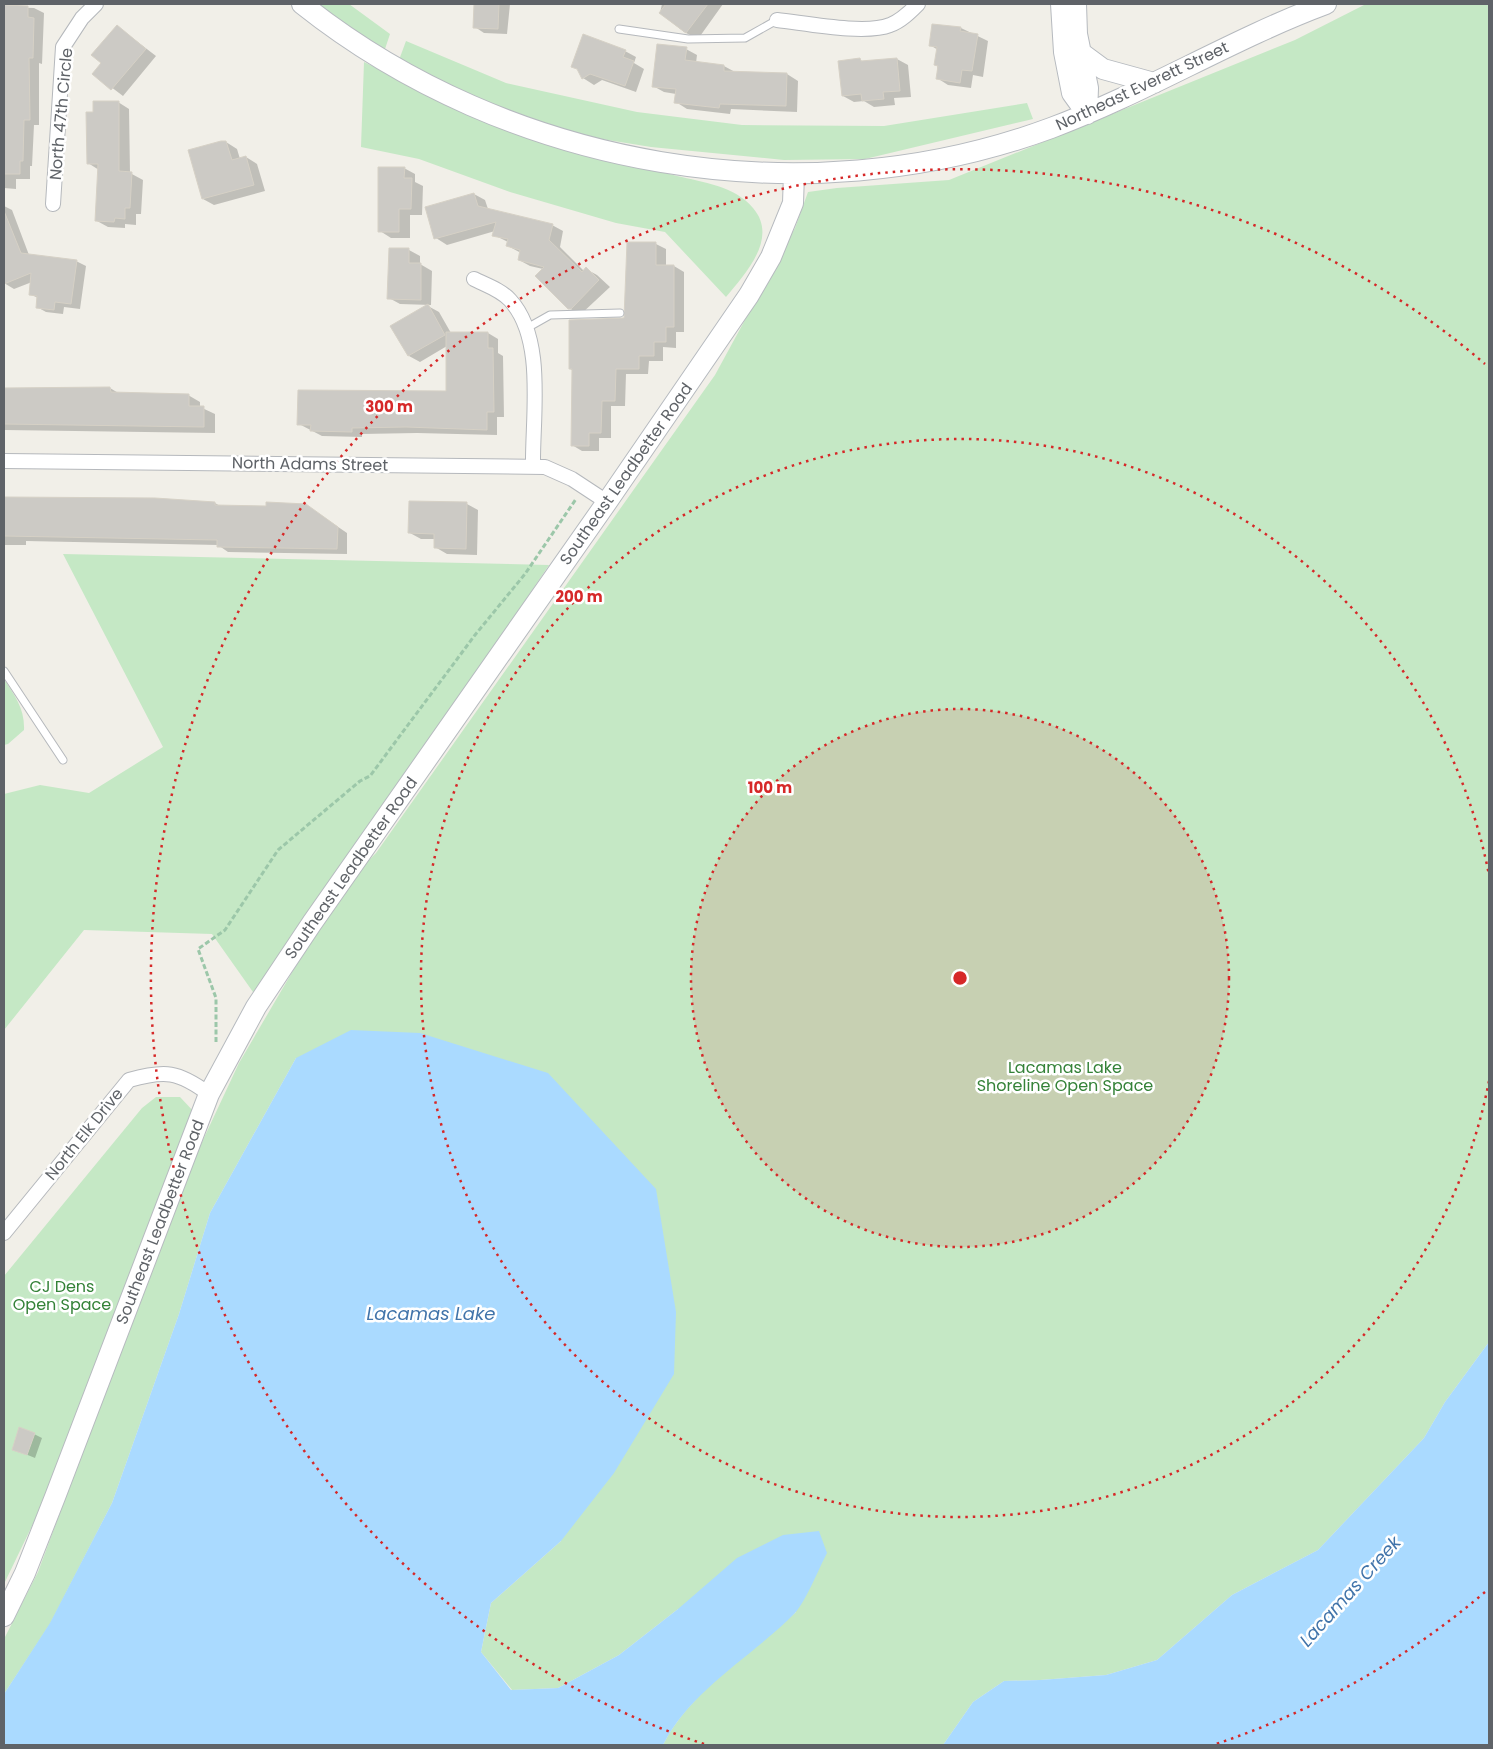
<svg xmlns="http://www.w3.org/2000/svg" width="1493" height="1749" font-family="Poppins,sans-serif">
<rect width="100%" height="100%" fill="#f1efe8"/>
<path fill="#c5e8c5" d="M313 4H349L390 34 384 52Z
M1366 4H1489V1342L1445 1402 1424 1438 1318 1550 1232 1595 1157 1660 1106 1675 1040 1680 1004 1681 973 1702 943 1745H663C687 1695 754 1648 796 1612L678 1609 619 1655 558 1688 512 1690 481 1652 491 1603 561 1541 296 1058 210 1213 179 1314 112 1503 50 1624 4 1694V1639L38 1572 180 1189 239 1063 342 887 376 853 715 375 795 228 808 192 837 188 949 180 1295 40Z
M406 41 506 83 637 112 742 125 884 126 1027 103 1033 119 865 159 784 160 651 147 583 136 499 108 399 60Z
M364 62C400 79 436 101 473 115 539 141 608 157 677 176 702 182 735 186 753 208 779 238 745 274 726 297L665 232 616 223 510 192 419 159 361 147Z
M63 554 549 565 258 999 212 934 84 930 4 1030V794L40 785 89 793 163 747Z
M4 679C15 696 25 709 24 730L8 744 4 745Z
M156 1097H180L195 1113 58 1472 4 1584V1276L142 1108Z"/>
<path fill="#aadaff" d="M351 1030 420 1033 548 1073 656 1189 676 1312 674 1374 614 1473 561 1541 491 1603 481 1652 511 1690 558 1688 619 1655 678 1609 737 1558 783 1535 819 1531 827 1553C819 1568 806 1601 795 1613 752 1657 691 1689 663 1745H4V1694L50 1623 112 1503 179 1314 210 1213 296 1058Z
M1489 1342V1745H943L973 1702 1004 1681 1040 1680 1106 1675 1157 1660 1232 1595 1318 1550 1424 1438 1445 1402Z"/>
<path fill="#0003" d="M476 4H510L507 34 484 33 475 27Z
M662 4H723L698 39 684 32 660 13Z
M4 7 34 8 44 13 42 64 39 63V125H34L32 166H30V179H16V189L4 188Z
M117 26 156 56 123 96 94 74 103 63Z
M961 28 988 41 983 77 973 75 971 88 948 85 937 78 938 50 930 45Z
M686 49 697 55 696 63 724 66 735 72 787 74 798 81 797 112 731 109 730 114 687 109 676 102V94L664 92 653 86Z
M625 51 636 57 634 63 644 69 636 92 602 80 594 85 583 78Z
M897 59 908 65 911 97 894 98 895 105 874 107 864 101 854 102 843 96 860 60 864 62Z
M118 102 129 109 130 173 143 180 141 214H136V225L125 224V228L108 227 97 221 99 170 88 163 95 113Z
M226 142 237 149 240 159 246 157 257 164 265 191 214 205 203 199Z
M404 168 415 174V182L423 186 422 215H410V238H391L380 231Z
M474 194 485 200 488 209 552 225 563 231 560 247 584 271 586 269 597 275 610 287 580 315 569 308 543 269 530 266 519 260 521 253 508 246V242L494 235 495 231 447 245 436 238Z
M4 206 12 210 29 255 76 261 86 266 80 309 64 307 63 314 46 312 37 307 38 298 30 294 32 282 14 289 4 283Z
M656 244 666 249V266H674L684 272V332H676V348L663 347V361H649L648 374H626L625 406H611V438H599V451H582L572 445 574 371 570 369 626 320Z
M409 250 420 256V264L432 271 431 305 400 304 389 298Z
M428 306 439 312 451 333H488L498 339V353L503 356 504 417H497V435L417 433 362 434V437L322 436 299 424 447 393V346L420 362 409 356Z
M110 388 120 394 188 395 200 402V407L215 414V433L4 430V389Z
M4 499H155L215 503 220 506 267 507 306 505 347 533V554L228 552 218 545 26 541V545H4Z
M467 504 478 510 477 555 447 554 435 547 436 539H421L410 533Z
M34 1434 42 1438 35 1458 13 1449Z"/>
<path fill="#cccac5" stroke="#d6d1c6" d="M474 4H499L498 29 473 28Z
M666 4H708L686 33 659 13Z
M4 5 28 6V17L34 18 33 58H29L30 120H24L23 161H20V174H4Z
M932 24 961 27 960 31 978 34 972 71 962 70 960 83 936 79 938 66 934 65 937 47 929 46Z
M117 25 146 49 111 90 92 74 101 63 91 55Z
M583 34 626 50 623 57 634 61 625 86 590 74 582 79 577 69 571 67Z
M657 44 687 47 685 60 724 65V71L787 73 786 106 720 104 719 108 674 103 676 89 652 87Z
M860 58 861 61 897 58 900 91 883 92 884 99 862 101 861 94 842 96 838 61Z
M93 101H119V171L132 172 130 208H125V219L115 218 114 222 95 221 98 164H87L86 112H93Z
M221 141H226L232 160 246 156 254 185 202 199 188 150Z
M378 167H405L404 178H412L411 209H399V232H378Z
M474 193 478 206 553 224 549 240 582 272 586 267 599 280 571 309H568L535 276 544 267 518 260 520 250 506 246 508 239 492 236 496 222 434 239 425 207Z
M4 211 21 253 77 260 71 304 55 302 54 310 36 308 37 296 29 295 31 273 4 284Z
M627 242H656V265H674V327H666V342H654V356H639V369H616L615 401H602L601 433H589V446H571L572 369H569V320L624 318Z
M389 248H409V263H421V300L387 299Z
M428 304 445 335 408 356 390 326Z
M446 332H488V348H493L494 412H487V430L406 427 352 428V432L310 431 311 425H297L298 390 446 391Z
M110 387 111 392 189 394V406H204V427L4 424V388Z
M4 497 155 498 215 502V505L266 506V502L306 504 338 527 337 549 217 547V540L4 536Z
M409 501 467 502 466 549 434 548V534L408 533Z
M19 1427 35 1433 27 1455 12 1450Z"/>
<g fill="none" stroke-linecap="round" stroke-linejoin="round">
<g stroke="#b5b8bc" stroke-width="9">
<path id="lane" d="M619 29 688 39 745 38 777 20
M527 328 550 315 620 313
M4 671 63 760"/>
</g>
<g stroke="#b5b8bc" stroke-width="16">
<path id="street" d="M777 20C805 23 865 35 890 25 901 21 910 12 918 4
M53 204 63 47 82 18 96 4
M474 279C486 285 501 290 510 300 546 339 532 417 533 467
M4 461 545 467 572 479 607 502
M4 1233 129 1080C165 1070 178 1071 209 1094"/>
</g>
<g stroke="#b6babf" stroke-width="22">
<path id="secondary" d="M302 4C508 168 803 220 1051 128 1145 93 1232 39 1326 4
M1061 4 1064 52 1072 93 1087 114
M1076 4 1077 34 1088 88 1087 114
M1080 52 1103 69 1154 83
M4 1616 25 1573 55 1497 209 1094 256 1007 312 923 607 502 749 295 771 257 793 203 794 174"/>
</g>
<path stroke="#9cc7a9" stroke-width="3" stroke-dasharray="5 2.5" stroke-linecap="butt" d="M216 1042V998L198 949 225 930 278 850 360 781 370 776 475 635 525 574 576 499"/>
<use href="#lane" stroke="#fff" stroke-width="7"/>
<use href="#street" stroke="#fff" stroke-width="14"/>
<use href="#secondary" stroke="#fff" stroke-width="20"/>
</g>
<circle cx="960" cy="978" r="269" fill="#d62828" fill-opacity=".12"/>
<g fill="none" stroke="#d62828" stroke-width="2.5" stroke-dasharray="2.5 5">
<circle cx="960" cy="978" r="269"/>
<path d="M1489 1081A539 539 0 1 1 1489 875"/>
<path d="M1485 1592A808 808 0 0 1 1216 1744M704 1744A808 808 0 1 1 1485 364"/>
</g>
<g text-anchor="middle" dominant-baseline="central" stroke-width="5" stroke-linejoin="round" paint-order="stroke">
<g font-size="16" fill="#5f6368" stroke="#fff">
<text transform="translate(1142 86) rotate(-25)">Northeast Everett Street</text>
<text transform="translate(61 114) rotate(-85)">North 47th Circle</text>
<text transform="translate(310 464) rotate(1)">North Adams Street</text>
<text transform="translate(626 474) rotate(-55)">Southeast Leadbetter Road</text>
<text transform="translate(351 868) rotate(-55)">Southeast Leadbetter Road</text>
<text transform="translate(84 1134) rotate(-51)">North Elk Drive</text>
<text transform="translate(160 1222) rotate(-69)">Southeast Leadbetter Road</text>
</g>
<g font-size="16" fill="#348238" stroke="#fff">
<text x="1065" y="1067">Lacamas Lake<tspan x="1065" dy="18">Shoreline Open Space</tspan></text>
<text x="62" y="1286">CJ Dens<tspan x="62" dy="18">Open Space</tspan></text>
</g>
<g font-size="18" font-style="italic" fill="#4174aa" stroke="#fff">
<text x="431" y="1313">Lacamas Lake</text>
<text transform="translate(1350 1591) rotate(-48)">Lacamas Creek</text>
</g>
</g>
<circle cx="960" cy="978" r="8" fill="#d62828" stroke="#fff" stroke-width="2.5"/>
<g font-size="15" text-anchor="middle" font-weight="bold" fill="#d62828" stroke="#fff" stroke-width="5" stroke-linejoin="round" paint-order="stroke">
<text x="389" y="412">300 m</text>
<text x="579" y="602">200 m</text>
<text x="770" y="793">100 m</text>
</g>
<rect width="1493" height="1749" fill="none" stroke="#5f6368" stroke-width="10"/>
</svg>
